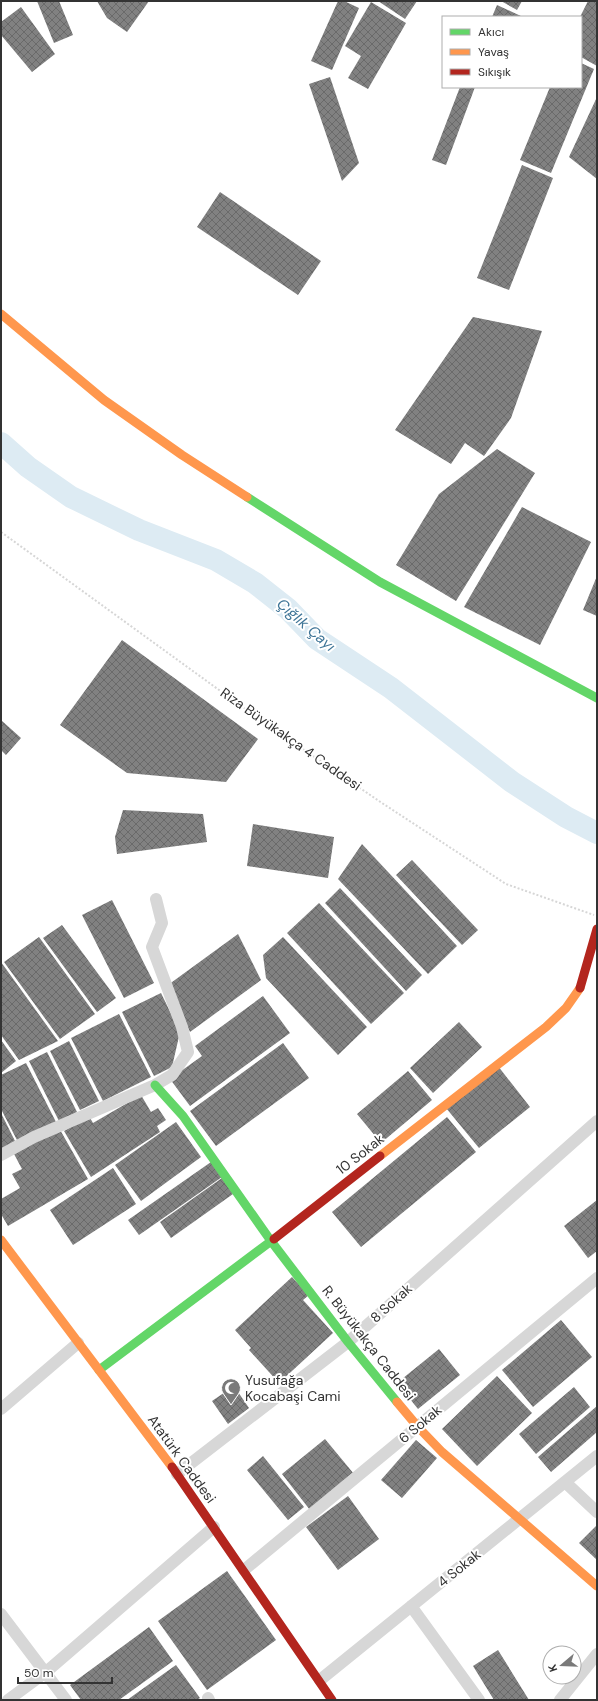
<svg xmlns="http://www.w3.org/2000/svg" width="598" height="1701" font-family="'DM Sans',sans-serif">
<defs>
<pattern id="building-cross-hatch" width="8" height="8" patternUnits="userSpaceOnUse"><rect width="8" height="8" fill="#818181"/><path d="M0 0l8 8M0 8l8-8" fill="none" stroke="#6a6a6a"/></pattern>
</defs>
<rect width="100%" height="100%" fill="#fff"/>
<g fill="none" stroke-linecap="round" stroke-linejoin="round">
<path stroke="#ddebf3" stroke-width="22" d="M1 443 28 467 71 497 139 530 216 560 255 583 288 609 317 639 391 688 512 782 566 817 597 833"/>
</g>
<path fill="url(#building-cross-hatch)" d="M37 1H59L73 35 54 43Z
M97 1H149L127 32 107 18Z
M338 1H344L359 8 332 70 311 61Z
M378 1H417L405 19Z
M501 1H522L517 10Z
M588 1H597V66L581 57V17H580Z
M371 2 406 23 368 89 348 78 361 56 345 46Z
M497 5 523 17H492Z
M21 7 55 54 32 72 1 35V22Z
M581 63 594 69 551 173 520 160 550 87H581Z
M330 77 359 163 342 181 309 84Z
M460 87H475L446 165 432 160Z
M597 97V179L569 157Z
M522 165 553 178 509 290 477 278Z
M220 192 321 261 298 295 197 227Z
M473 317 542 331 511 418 484 456 465 443 451 464 395 430Z
M497 449 535 473 456 601 396 565 439 494Z
M522 507 591 542 540 645 464 607Z
M597 576V616L583 610Z
M122 640 258 739 226 782 127 773 60 725Z
M1 720 21 738 6 755 1 750Z
M123 810 203 814 207 842 117 854 115 837Z
M253 824 334 837 328 878 247 866Z
M362 844 457 946 428 974 338 879Z
M412 860 478 930 462 945 396 875Z
M340 888 422 975 406 991 325 903Z
M112 900 154 983 124 998 82 915Z
M319 903 404 993 371 1024 287 933Z
M62 925 116 998 97 1012 43 938Z
M238 934 261 980 190 1032 168 985Z
M39 937 95 1014 60 1039 4 962Z
M283 937 367 1027 338 1055 266 978 263 955Z
M1 962 58 1041 19 1060 1 1035Z
M161 993 180 1032 172 1067 154 1076 122 1012Z
M263 996 290 1033 190 1106 170 1079 202 1056 195 1046Z
M119 1014 151 1077 103 1101 71 1038Z
M459 1022 482 1047 433 1093 410 1068Z
M1 1040 16 1061 1 1073Z
M69 1041 99 1101 80 1110 50 1051Z
M283 1043 309 1078 216 1146 190 1111Z
M47 1052 77 1112 59 1121 29 1061Z
M26 1063 56 1122 18 1142 1 1109V1075Z
M498 1066 530 1107 479 1148 446 1108Z
M408 1071 432 1100 381 1143 357 1114Z
M141 1095 151 1112 158 1108 166 1120 157 1126 160 1132 91 1177 64 1131 89 1116 93 1123Z
M1 1113 16 1143 1 1150Z
M447 1117 476 1152 361 1247 332 1212Z
M176 1122 201 1157 141 1201 115 1165Z
M59 1128 88 1179 8 1226 1 1214V1199L20 1188 12 1174 22 1169 14 1154Z
M211 1162 222 1177 139 1235 128 1220Z
M113 1168 136 1204 73 1245 50 1210Z
M222 1178 233 1194 171 1238 160 1222Z
M597 1200V1251L588 1258 564 1226Z
M292 1277 309 1295 303 1300 333 1333 279 1383 249 1350 251 1348 235 1330Z
M561 1320 592 1357 533 1407 502 1370Z
M439 1349 460 1375 418 1409 397 1383Z
M497 1376 532 1413 477 1466 442 1429Z
M234 1386 249 1408 228 1424 212 1401Z
M574 1387 590 1407 536 1454 519 1434Z
M597 1406V1432L551 1472 538 1457Z
M325 1439 354 1474 310 1510 282 1474Z
M416 1440 437 1458 402 1498 381 1480Z
M263 1456 304 1507 288 1520 247 1470Z
M348 1496 379 1539 338 1570 306 1527Z
M597 1525V1560L579 1543Z
M227 1571 276 1640 207 1690 158 1621Z
M149 1627 173 1661 119 1700H81L70 1685Z
M498 1650 529 1700H494L473 1666Z
M176 1665 200 1698 197 1700H127Z"/>
<g fill="none" stroke-linecap="round" stroke-linejoin="round">
<path stroke="#d6d6d6" stroke-width="2" stroke-dasharray="2 2" stroke-linecap="butt" d="M1 532 266 724 382 803 506 884 594 915"/>
<path stroke="#d7d7d7" stroke-width="12" d="M1 1155 34 1137 155 1085 172 1075 188 1052 182 1027 152 947 162 923 156 899
M1 1409 78 1343
M177 1474 348 1342 597 1121
M565 1482 597 1512
M244 1570 597 1278
M411 1606 479 1700
M1 1614 66 1700
M320 1680 597 1456
M208 1698 209 1700
M8 1700 46 1672 214 1527
M560 1700 597 1654"/>
<path stroke="#63d668" stroke-width="9" d="M247 497 380 582 597 698
M155 1085 183 1116 271 1241 348 1342 397 1402
M99 1370 274 1239"/>
<path stroke="#ff974d" stroke-width="9" d="M1 314 104 400 182 455 247 497
M380 1156 546 1027 566 1008 580 988
M1 1240 172 1467
M397 1402 418 1427 442 1452 597 1586"/>
<path stroke="#b3261e" stroke-width="9" d="M580 988 597 929
M274 1239 380 1156
M172 1467 332 1700"/>
</g>
<defs>
<g id="mosque-pin" transform="scale(1)"><path d="M0 17L-7.5 6A9.5 9.5 0 1 1 7.5 6Z" fill="#7a7a7a" stroke="#fff"/><path d="M3.5-4.9A6 6 0 1 0 3.5 4.9A5 5 0 1 1 3.5-4.9Z" fill="#fff"/></g>
</defs>
<g fill-rule="evenodd">
<use href="#mosque-pin" x="231" y="1388"/>
</g>
<g text-anchor="middle" dominant-baseline="central" stroke-width="4" stroke-linejoin="round" paint-order="stroke">
<g font-size="14" fill="#333" stroke="#fff">
<text transform="translate(291 739) rotate(35)">Riza Büyükakça 4 Caddesi</text>
<text transform="translate(360 1154) rotate(-38)">10 Sokak</text>
<text transform="translate(391 1303) rotate(-42)">8 Sokak</text>
<text transform="translate(369 1343) rotate(52)">R. Büyükakça Caddesi</text>
<text transform="translate(420 1424) rotate(-40)">6 Sokak</text>
<text transform="translate(182 1459) rotate(54)">Atatürk Caddesi</text>
<text transform="translate(459 1568) rotate(-39)">4 Sokak</text>
</g>
<g font-size="14" fill="#333" stroke="#fff" text-anchor="start">
<text x="245" y="1380">Yusufağa<tspan x="245" dy="16">Kocabaşi Cami</tspan></text>
</g>
<g font-size="15" font-style="italic" fill="#3f7597" stroke="#fff">
<text transform="translate(306 625) rotate(41)">Çığlık Çayı</text>
</g>
</g>
<rect width="598" height="1701" fill="none" stroke="#333333" stroke-width="4"/>
<rect x="442" y="16" width="140" height="72" fill="#ffffff" stroke="#adadad"/>
<rect x="450" y="29" width="20" height="6" fill="#63d668" stroke="#adadad"/>
<text x="478" y="36" font-size="12" fill="#333333">Akıcı</text>
<rect x="450" y="49" width="20" height="6" fill="#ff974d" stroke="#adadad"/>
<text x="478" y="56" font-size="12" fill="#333333">Yavaş</text>
<rect x="450" y="69" width="20" height="6" fill="#b3261e" stroke="#adadad"/>
<text x="478" y="76" font-size="12" fill="#333333">Sıkışık</text>
<g transform="translate(562 1665) rotate(251)"><circle r="19" fill="#ffffff" stroke="#adadad"/>
<path d="M0-3L7 15L0 10L-7 15Z" fill="#7a7a7a"/>
<text y="-6" font-size="11" font-weight="bold" text-anchor="middle" fill="#333333">K</text>
</g>
<path d="M18 1677v6h94v-6" fill="none" stroke="#333333" stroke-width="2"/>
<text x="24" y="1677" font-size="12" fill="#333333" stroke="#ffffff" stroke-width="3" paint-order="stroke">50 m</text>
</svg>
